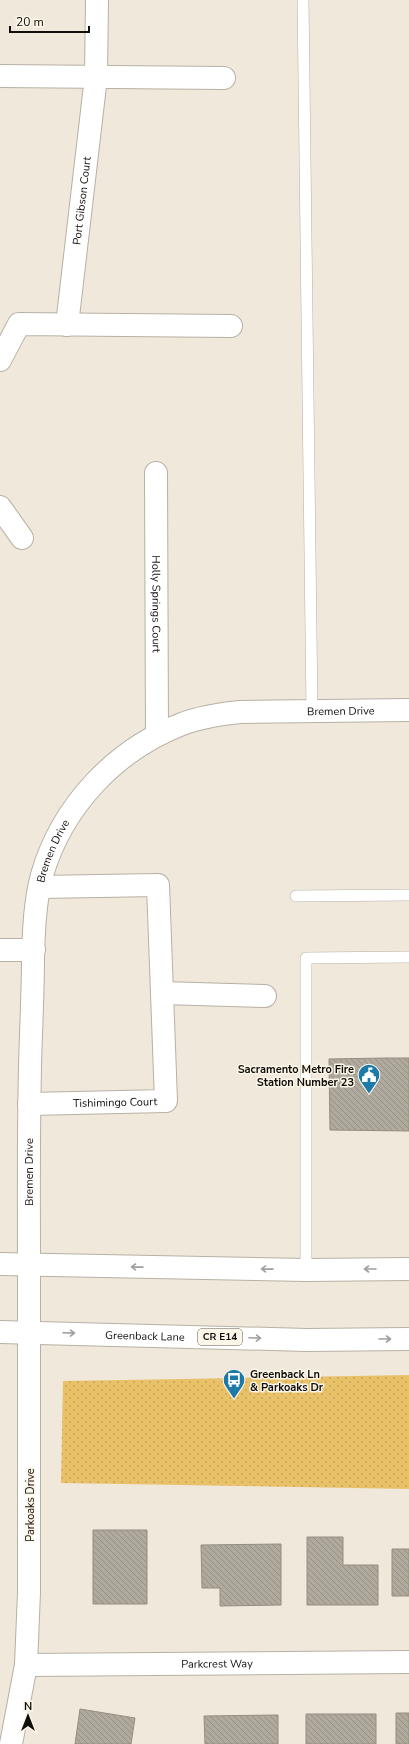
<svg xmlns="http://www.w3.org/2000/svg" width="409" height="1744" font-family="'Nunito Sans',sans-serif">
<defs>
<pattern id="grass-dots" width="8" height="8" patternUnits="userSpaceOnUse"><rect width="8" height="8" fill="#e9c169"/><path d="M2 2h.1M6 6h.1" fill="none" stroke="#c7a55a" stroke-width="1.8" stroke-linecap="round"/></pattern>
<pattern id="building-back-hatch" width="6" height="6" patternUnits="userSpaceOnUse"><rect width="6" height="6" fill="#b0aa9e"/><path d="M-1 5l2 2M0 0l6 6M5-1l2 2" fill="none" stroke="#969187"/></pattern>
</defs>
<rect width="100%" height="100%" fill="#efe8db"/>
<path fill="url(#grass-dots)" d="M409 1375V1489L61 1483 63 1381Z"/>
<path fill="url(#building-back-hatch)" stroke="#948e81" d="M386 1058H409V1131L330 1130 329 1059Z
M93 1530H147V1604H93Z
M307 1537H343V1565H378V1605H307Z
M281 1544V1605L220 1606V1588H202L201 1545Z
M392 1549H409V1596H392Z
M80 1709 135 1718 131 1744H75Z
M396 1713H409V1744H396Z
M306 1714H376V1744H306Z
M278 1715V1744H205L204 1716Z"/>
<g fill="none" stroke-linecap="round" stroke-linejoin="round">
<g stroke="#b7b1a4" stroke-width="12">
<path id="service" d="M303 0 312 711
M296 896 409 895
M306 1270V958L409 957"/>
</g>
<g stroke="#b7b1a4" stroke-width="24">
<g id="minor">
<path d="M0 76 224 78"/>
<path id="s1" d="M67 325 96 77 97 0"/>
<path d="M0 360 19 324 231 326"/>
<path id="s2" d="M156 473 157 735"/>
<path d="M0 507 22 538"/>
<path d="M0 950H34"/>
<path d="M162 993 265 996"/>
<path id="s3" d="M29 1104 166 1101 158 885 40 887"/>
<path id="s4" d="M29 1264C29 1188 28 1111 31 1034 32 1008 33 981 33 954 34 928 35 901 42 875 62 806 115 750 182 724 200 717 221 714 240 712L409 710"/>
<path id="s5" d="M26 1665 409 1662"/>
</g>
</g>
<g stroke="#b7b1a4" stroke-width="24">
<path id="tertiary" d="M11 1744 26 1665 29 1592V1264"/>
</g>
<g stroke="#b7b1a4" stroke-width="24">
<g id="primary">
<path d="M0 1264 306 1270 409 1269"/>
<path id="s6" d="M0 1332 307 1340 409 1339"/>
</g>
</g>
<use href="#service" stroke="#fff" stroke-width="11"/>
<use href="#minor" stroke="#fff" stroke-width="22"/>
<use href="#tertiary" stroke="#fff" stroke-width="22"/>
<use href="#primary" stroke="#fff" stroke-width="22"/>
</g>
<defs><path id="oneway-shaft" d="M-6 0H5M1.5-3L5.5 0L1.5 3" fill="none" stroke-width="1.6" stroke-linecap="round" stroke-linejoin="round"/></defs>
<g stroke="#a09f9d">
<use href="#oneway-shaft" transform="translate(137 1267) rotate(-179)"/>
<use href="#oneway-shaft" transform="translate(267 1269) rotate(-179)"/>
<use href="#oneway-shaft" transform="translate(370 1269) rotate(180)"/>
<use href="#oneway-shaft" transform="translate(69 1333) rotate(2)"/>
<use href="#oneway-shaft" transform="translate(255 1338) rotate(2)"/>
<use href="#oneway-shaft" transform="translate(385 1339)"/>
</g>
<defs>
<g id="civic-pin" transform="scale(1.15)"><path d="M0 17L-7.5 6A9.5 9.5 0 1 1 7.5 6Z" fill="#1d7aa8" stroke="#fcf6e8"/><path d="M-.6-6.5H3V-4.5H.6V-3L4-1V1h2V6H-6V1h2V-1L-.6-3ZM-1.2 2.5V6h2.4V2.5Z" fill="#fff"/></g>
<g id="bus-pin" transform="scale(1.15)"><path d="M0 17L-7.5 6A9.5 9.5 0 1 1 7.5 6Z" fill="#1d7aa8" stroke="#fcf6e8"/><path d="M-5-6H5V4H4V6H2V4H-2V6H-4V4H-5ZM-3.5-4V0h7V-4ZM-3.5 1.2v1.5H-2V1.2ZM2 1.2v1.5H3.5V1.2Z" fill="#fff"/></g>
</defs>
<g fill-rule="evenodd">
<use href="#civic-pin" x="369" y="1075"/>
<use href="#bus-pin" x="234" y="1380"/>
</g>
<g text-anchor="middle" dominant-baseline="central" stroke-width="3" stroke-linejoin="round" paint-order="stroke">
<rect fill="#fcf6e8" stroke="#58544d" stroke-width="1" x="198" y="1329" width="44" height="16" rx="3"/>
<g font-size="10" font-weight="bold" fill="#110f0b">
<text x="220" y="1337">CR E14</text>
</g>
<g font-size="11" fill="#110f0b" stroke="#fcf6e8">
<text stroke="none"><textPath href="#s1" startOffset="125">Port Gibson Court</textPath></text>
<text stroke="none"><textPath href="#s2" startOffset="131">Holly Springs Court</textPath></text>
<text stroke="none"><textPath href="#s4" startOffset="763">Bremen Drive</textPath></text>
<text stroke="none"><textPath href="#s4" startOffset="416">Bremen Drive</textPath></text>
<text stroke="none"><textPath href="#s3" startOffset="86">Tishimingo Court</textPath></text>
<text stroke="none"><textPath href="#s4" startOffset="92">Bremen Drive</textPath></text>
<text stroke="none"><textPath href="#s6" startOffset="145">Greenback Lane</textPath></text>
<text transform="translate(30 1505) rotate(-90)">Parkoaks Drive</text>
<text stroke="none"><textPath href="#s5" startOffset="191">Parkcrest Way</textPath></text>
</g>
<g font-size="11" font-weight="bold" fill="#110f0b" stroke="#fcf6e8" text-anchor="end">
<text x="354" y="1069">Sacramento Metro Fire<tspan x="354" dy="13">Station Number 23</tspan></text>
<text x="250" y="1374" text-anchor="start">Greenback Ln<tspan x="250" dy="13">&amp; Parkoaks Dr</tspan></text>
</g>
</g>
<g transform="translate(28 1716)" stroke="#fcf6e8" stroke-width="3" paint-order="stroke">
<path d="M0-3L7 15L0 10L-7 15Z" fill="#110f0b"/>
<text y="-6" font-size="11" font-weight="bold" text-anchor="middle" fill="#110f0b">N</text>
</g>
<path d="M10 26v6h79v-6" fill="none" stroke="#110f0b" stroke-width="2"/>
<text x="16" y="26" font-size="12" fill="#110f0b" stroke="#fcf6e8" stroke-width="3" paint-order="stroke">20 m</text>
</svg>
